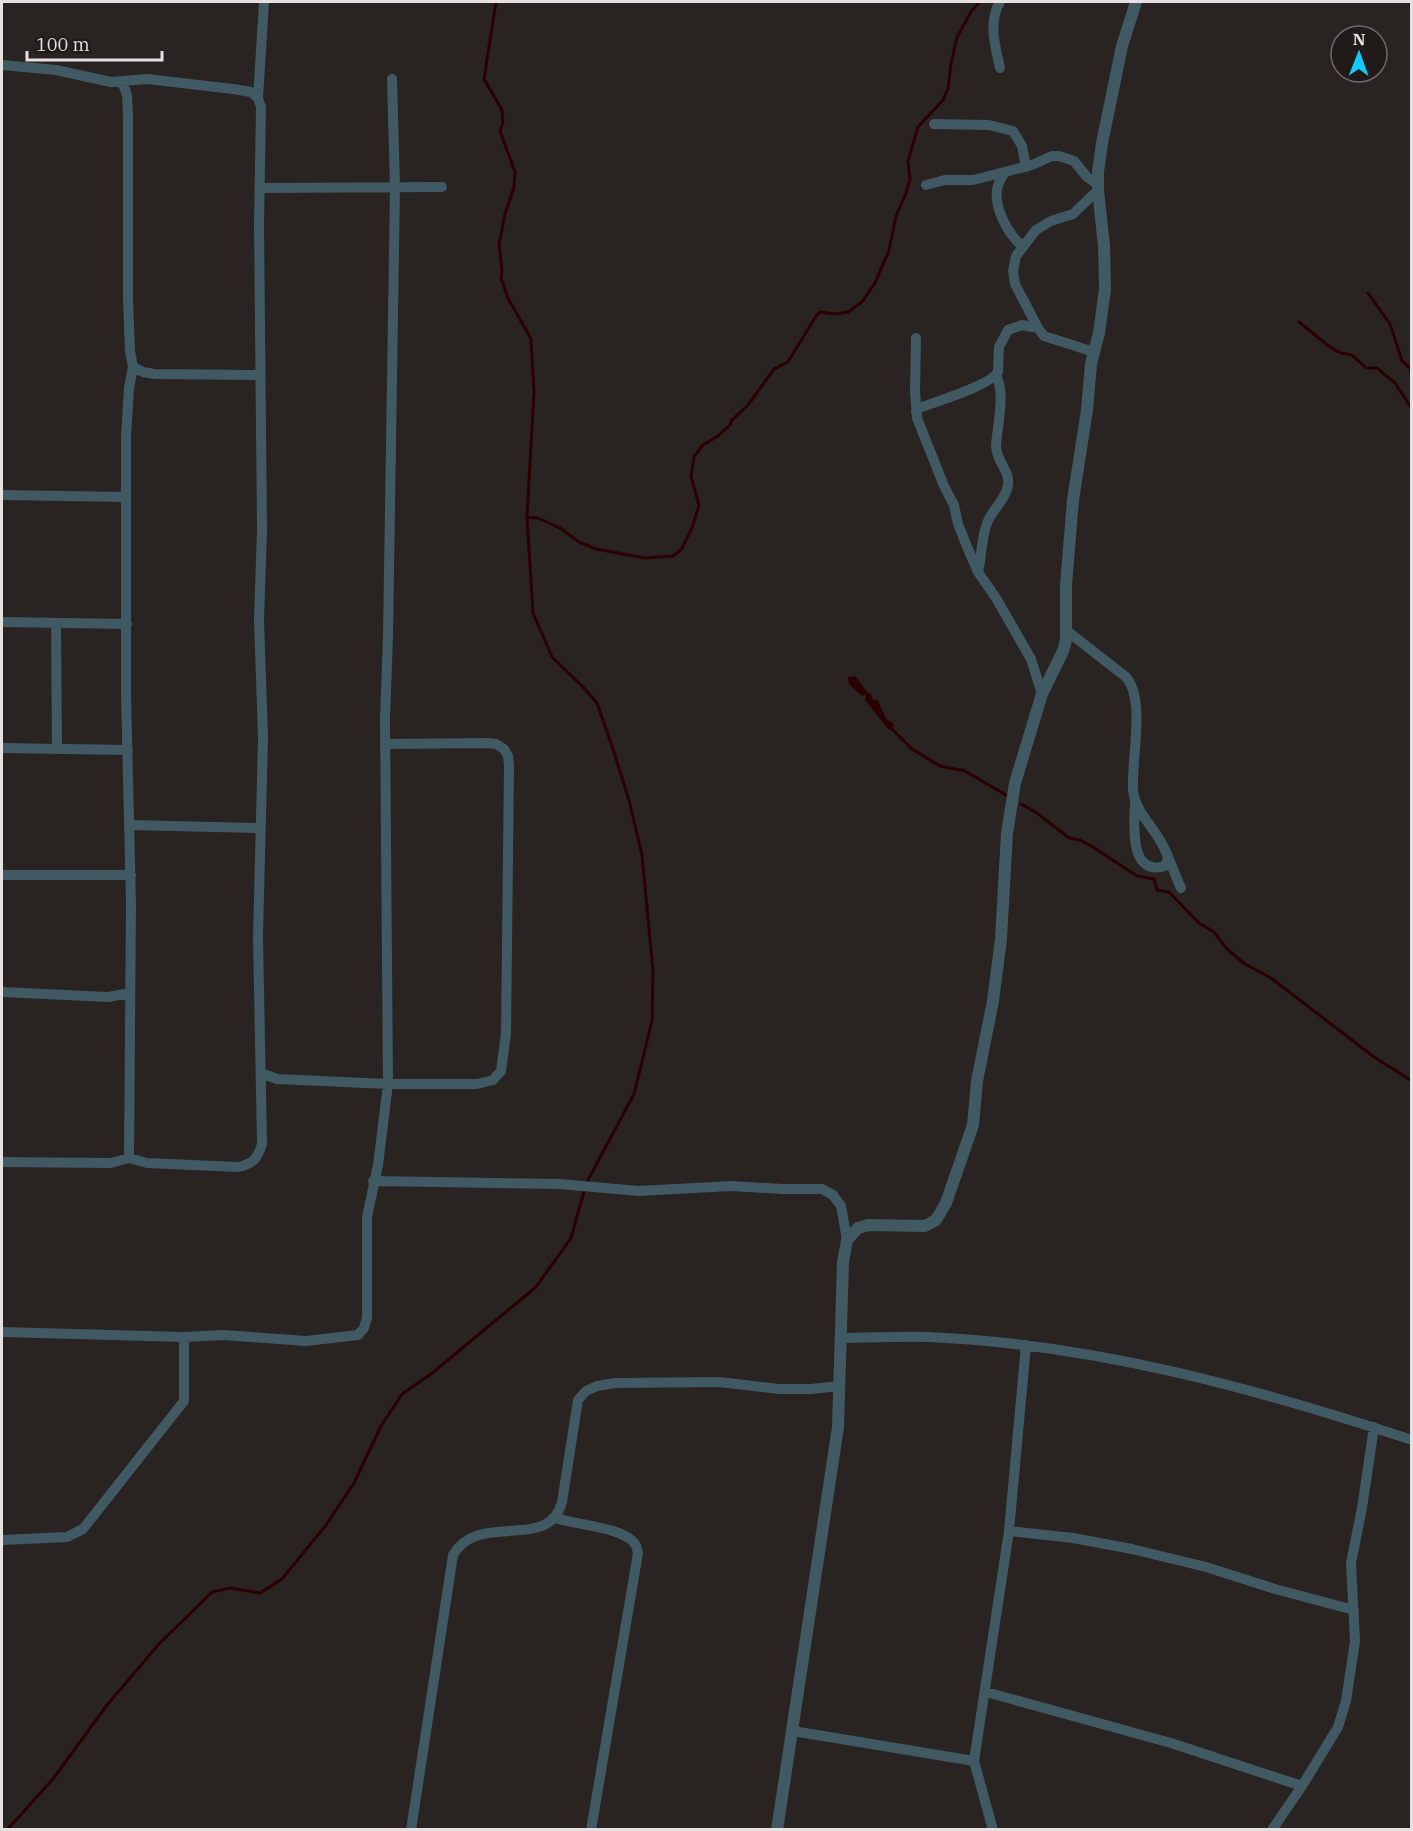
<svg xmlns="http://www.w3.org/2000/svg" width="1413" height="1831" font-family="'IBM Plex Serif',serif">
<rect width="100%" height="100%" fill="#292322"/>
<path fill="#2b0000" d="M855 676 868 693 871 694 872 699 878 700 886 719 894 724 892 729H888L865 700 866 695 862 696 849 684 848 677Z"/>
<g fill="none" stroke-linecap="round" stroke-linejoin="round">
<path stroke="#2b0000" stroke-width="3" d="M496 2 484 79 502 110 503 122 500 131 515 172 514 187 505 214 499 244 502 271 501 278 508 298 531 339 534 392 527 517 533 613 552 657 583 687 597 703 613 749 629 800 642 855 653 971 652 1021 634 1094 587 1182
M1368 293 1390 324 1402 361 1410 368 1412 377
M1299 322 1330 347 1341 353 1352 355 1366 368H1377L1395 383 1412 409
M527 517 538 518 560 528 579 542 596 549 645 558 673 556 681 550 692 528 699 505 691 476 694 457 703 445 718 436 730 425 732 420 748 405 774 369 788 362 816 316 820 312 835 314 848 312 862 302 875 283 889 250 896 216 906 193 910 179 908 161 918 127 943 100 948 88 951 64 957 37 972 10 980 2
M889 726 912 749 940 766 965 771 1006 795
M1021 804 1037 813 1069 838 1080 840 1093 847 1137 876 1154 879 1157 890 1169 892 1199 923 1214 932 1227 949 1245 964 1271 978 1374 1057 1412 1081
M7 1830 53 1779 107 1705 159 1644 212 1592 230 1588 260 1593 282 1579 326 1525 354 1483 381 1426 402 1394 431 1374 536 1287 571 1238 585 1188"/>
<path stroke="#405963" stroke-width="10" d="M2 65 56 70 111 82 147 79 233 89 251 92 258 98 261 107 259 224 262 530 259 620 263 737 258 937 262 1144C258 1158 253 1164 238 1167L147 1163 129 1158 111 1163 2 1162
M1000 68C995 46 988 22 1000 2
M122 81 127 95 128 114V298L130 351 133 367 143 372 154 374 260 375
M258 98 264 2
M934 124 989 125 1013 131 1022 146 1026 167
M1005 172C1002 177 998 183 997 189 994 208 1008 234 1022 246
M926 185 945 180H973L1032 165 1052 156H1059L1074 161 1087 177 1097 184
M261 188 442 187
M916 338 915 392 917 418 944 486 954 505 958 524 968 549 978 572 996 598 1031 659 1042 694
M1094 352 1044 336 1038 328 1015 284 1013 271 1016 256 1036 230 1051 221 1073 214 1098 190
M916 412 919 408C935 402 991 385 998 372L999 347 1008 330 1022 325 1038 328
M2 495 126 497
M978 572C982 556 981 536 988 521 993 509 1006 499 1008 485 1010 470 996 461 996 446 997 427 1006 392 996 376
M2 622 127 624
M56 623 57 749
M1067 631 1126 677C1146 700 1131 760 1133 790 1135 811 1151 824 1161 842 1169 856 1174 873 1181 888
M2 748 128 750
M1135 803C1134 824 1129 877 1165 866L1168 859
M130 825 259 828
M2 875H131
M2 992 108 997 130 993
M261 1073 277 1079 388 1084H477L493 1080 501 1071 506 1034 509 765 508 756 504 749 496 744 487 743 386 744
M129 1158 131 904 126 694V437L129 388 133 367
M373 1181 559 1184 639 1191 731 1186 783 1189H822L833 1195 841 1206 847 1240
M2 1332 184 1337 223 1335 306 1341 358 1335 364 1328 367 1318V1217L378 1165 388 1084 385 718 388 636 395 187 392 79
M841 1338C870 1338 899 1336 928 1337 1093 1344 1255 1388 1412 1440
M556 1518C575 1525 624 1527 635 1544 637 1546 637 1550 638 1553L591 1830
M1009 1531 1073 1538 1132 1549 1206 1567 1275 1589 1354 1610
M2 1540 67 1537 83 1529 184 1401V1337
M986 1692 1171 1743 1302 1786
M793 1731 974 1761
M411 1830 453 1555C479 1510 549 1553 562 1502L578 1400 586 1391 597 1386 615 1383 719 1382 779 1389H811L840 1386
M993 1830 974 1761 1009 1531 1026 1345
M1272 1830 1302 1786 1338 1727 1346 1701 1355 1641 1351 1563 1362 1508 1374 1427"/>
<path stroke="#405963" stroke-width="12" d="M777 1830 838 1427 843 1262 847 1240 858 1228 868 1225 925 1226 936 1220 946 1203 973 1125 977 1081 993 1001 1001 939 1007 833 1015 783 1042 694 1063 651 1066 640V585L1073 500 1087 410 1091 364 1099 333 1105 289 1104 246 1098 190V172L1102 143 1122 46 1136 2"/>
</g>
<rect width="1413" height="1831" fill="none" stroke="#e6e1e0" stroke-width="6"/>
<g transform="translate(1359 54) rotate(1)"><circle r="28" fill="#201a19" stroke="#6f6a69" stroke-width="1.5"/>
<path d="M0-4.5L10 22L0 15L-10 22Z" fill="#14cafb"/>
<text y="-9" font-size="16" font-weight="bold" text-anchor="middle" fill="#e6e1e0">N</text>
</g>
<path d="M27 51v9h135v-9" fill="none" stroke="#e6e1e0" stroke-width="3"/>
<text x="36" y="51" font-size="18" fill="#e6e1e0" stroke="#201a19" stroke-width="4.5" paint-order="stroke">100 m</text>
</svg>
